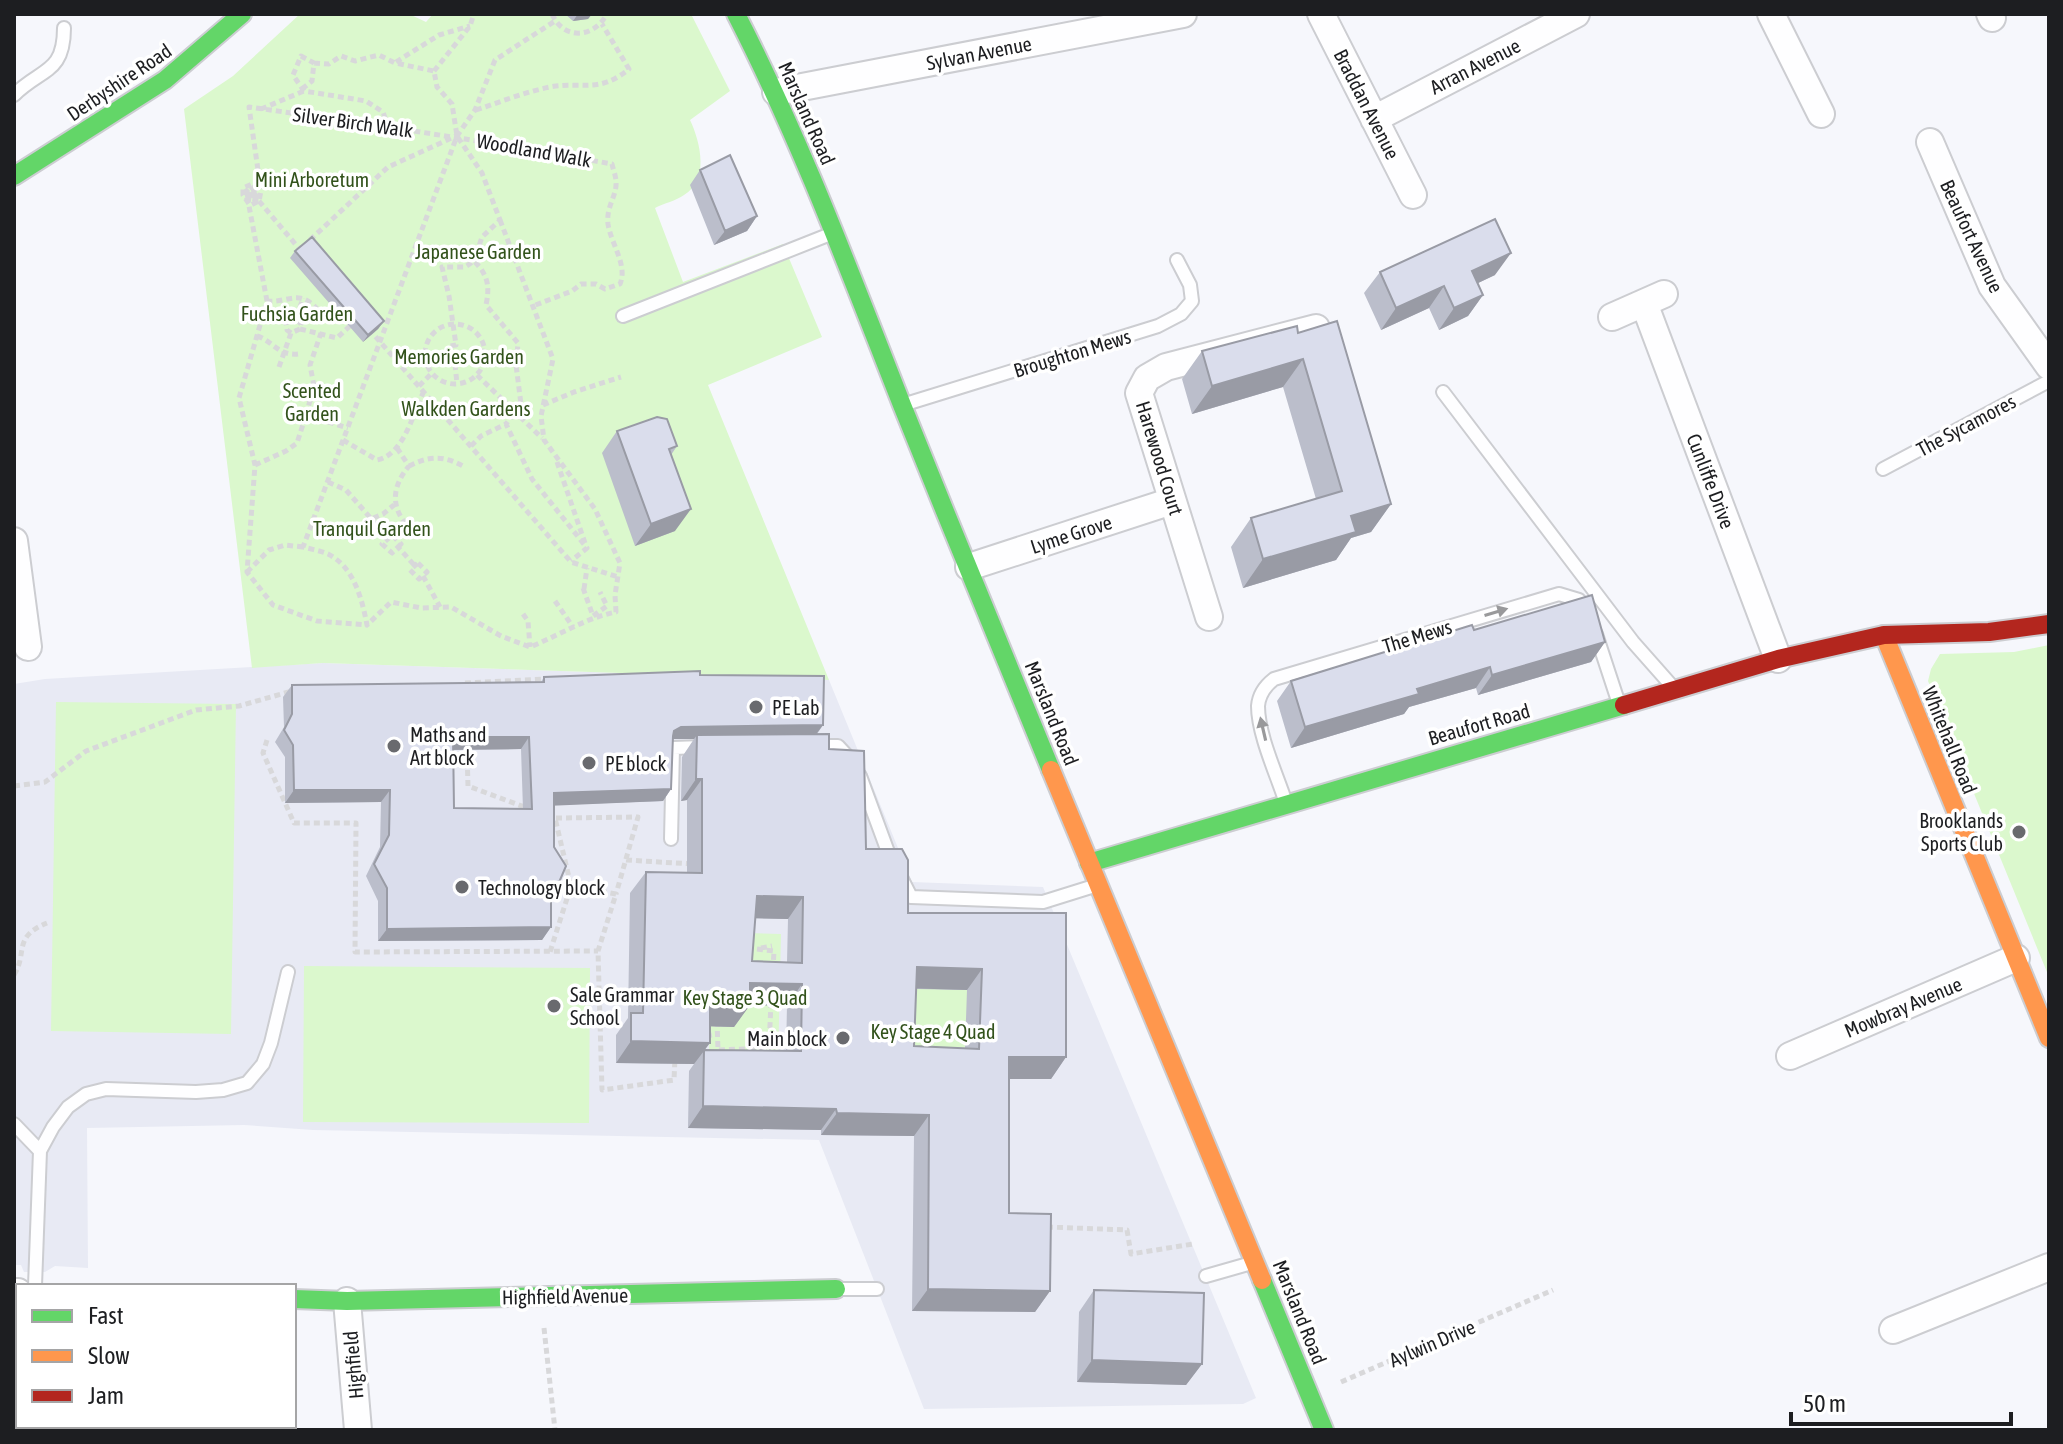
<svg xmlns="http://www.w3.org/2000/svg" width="2063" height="1444" font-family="'Asap Condensed',sans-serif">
<rect width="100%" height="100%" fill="#f6f7fc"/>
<path fill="#e8eaf4" d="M323 663 829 680 912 882 1043 887 1256 1398 1243 1404 924 1409 819 1140 313 1130 244 1125 87 1128 88 1268 55 1266 45 1272H24L21 1265H14V684L45 679Z"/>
<path fill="#dbf8cd" d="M300 14 358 16 409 14 426 22 433 14H691L730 91 690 120C700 141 710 179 684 195 676 201 664 203 655 208L683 282 783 244 822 337 708 385 829 680 323 663 252 668 184 109 233 76Z
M2049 645V977L1928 681 1931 669 1940 654 2014 652Z
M56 702 236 704 231 1034 51 1031Z
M711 932 781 934 778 1062 709 1061Z
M304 966 590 968 589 1123 303 1122Z
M902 988 967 990 979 1071 899 1068Z"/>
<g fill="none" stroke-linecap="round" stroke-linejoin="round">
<g stroke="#cccdd1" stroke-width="16">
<path id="lane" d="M14 95C41 68 64 74 64 28
M623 316 828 235
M1443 392 1633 642 1671 685
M909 403 1158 326 1181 314 1192 301 1190 285 1177 260
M1883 469 2049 381
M1596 634 1619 704
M813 746H838L851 760
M860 776 888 852 911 897 1043 902 1091 887
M1285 800C1276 773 1258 734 1258 706 1259 694 1265 686 1274 679L1559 594 1579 600 1587 609
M671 839 673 748 702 747
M14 1124 40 1151
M1206 1276 1248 1264
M35 1286 40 1151 53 1127 68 1107 86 1094 106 1089 196 1092 223 1090 247 1083 263 1064 271 1043 288 972
M840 1289H877"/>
</g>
<g stroke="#cccdd1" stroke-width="30">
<path id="street" d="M1321 14 1413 195
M1771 14 1821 114
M1990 14 1992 18
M776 92 1183 14
M1374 119 1576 14
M1930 142 1992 286 2049 366
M1644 303 1778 659
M1612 317 1664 294
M14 541 28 647
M969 567 1172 501
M1209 617 1139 393 1147 378 1166 367 1316 328
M1790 1056 2016 958
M14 1292H18
M347 1301 358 1430
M1893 1330 2049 1267"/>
</g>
<g stroke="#cccdd1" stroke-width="22">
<path id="fast" d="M736 14C801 141 850 273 902 405 951 527 1001 649 1051 770
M14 176 165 80 242 14
M1089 863 1624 705
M1262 1280 1324 1430
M294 1299 347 1301 836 1289"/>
</g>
<g stroke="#cccdd1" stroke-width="22">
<path id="slow" d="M1884 635 2049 1038
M1051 770 1262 1280"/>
</g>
<g stroke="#cccdd1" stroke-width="22">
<path id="jam" d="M1624 705 1778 659 1884 635 1989 632 2049 624"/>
</g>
<path stroke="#d8d8da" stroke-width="5" stroke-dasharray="6 4" stroke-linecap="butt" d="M552 14C564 41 594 38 607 14
M396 62 439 35 470 26
M314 63 329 64 341 56 355 61 379 55 395 63 434 71 437 87 452 104 457 136 482 173 500 220 482 237 474 261
M434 71 470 26 474 14
M302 89 312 81 314 63 301 56 293 75 304 91 366 101 383 112 389 129
M261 109 304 91
M476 110C500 102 525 92 550 87 582 81 599 94 629 69L602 24
M252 196V194L254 197 250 198 249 194 251 191 256 195 259 192 252 184 243 188V195L249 204 254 203 256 200 247 199 245 192 251 187 256 188 257 192 252 189 247 194 248 198 254 199 255 197 258 200
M259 201 302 252
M500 220 553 359 541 416 544 440 595 509 620 563 615 595 616 612C585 618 560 635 530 647L501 636 451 607 421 608 391 602 367 625C362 599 354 567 328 554 321 551 311 549 303 547L457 136 475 110 495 60 555 21
M310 240 388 167 456 136
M267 301 249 206 259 201 261 191 249 107C370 124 491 142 612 164 613 169 616 176 616 182 617 196 606 206 608 224 611 244 628 265 620 284L605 289 596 284H581L572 291 533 306
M318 310C299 288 289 303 267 301L239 398 255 465 247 572 273 605 317 621 367 625
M425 354a30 30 0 1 1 60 0a30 30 0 1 1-60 0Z
M300 329 337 338 352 324
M369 329 571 562 618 577
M291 333 287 330 286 323 291 318 296 319
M257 336C273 341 278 356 298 354
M445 354 450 346 456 345 449 296 442 267H465L474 261C488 275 490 286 486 305L518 343 516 365 521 404 506 424
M425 355 445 354 449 362 455 364
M455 364 461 361 464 353 485 351
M455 364 457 384
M279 367 291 333 300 329 301 324 296 319 303 298
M477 375 542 438
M419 386 432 373
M543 405 574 392 621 377
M306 415 314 386 310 365 321 333
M343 440 377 460C404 455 413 413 424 391
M471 446 481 436 506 424 532 479 587 548 571 561
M397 448 409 466C393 485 390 505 406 524
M557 462 585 543
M255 465 286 451 297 443 306 415 348 428
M409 466C429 456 443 455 463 466
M328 482 346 490 389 539
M353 539 366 521 383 514 394 505
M398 547 401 544 392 535 382 544 392 553 398 547 415 566
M418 563 427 572 419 579 410 570Z
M247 572 269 550 285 545 303 547
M423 576 440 607
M583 588 593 616 607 606 600 592
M584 589 587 568
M555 601 573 627
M523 614 528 621 530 647
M465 683 547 679
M267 740 263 753 294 823H356L355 952 598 951
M467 750 468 786 527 808
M14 786 45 782 86 751 196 710 239 706 292 691
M548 816 555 818 571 886 550 952
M556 818 638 817 616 894
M626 860 693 864
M571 886 616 894 598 951 602 1090 674 1080 675 1058
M761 948 772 946
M757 949 774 951 773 968
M14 975C28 953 12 937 47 923
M717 1021 718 1050 769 1048 771 1002
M706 1036 718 1034
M1047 1227 1127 1230 1131 1254 1193 1244
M544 1328 555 1430
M1341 1382 1553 1290"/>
<use href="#lane" stroke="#fefeff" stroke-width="12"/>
<use href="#street" stroke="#fefeff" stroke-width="26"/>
<use href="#fast" stroke="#63d668" stroke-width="18"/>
<use href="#slow" stroke="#ff974d" stroke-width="18"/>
<use href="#jam" stroke="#b3261e" stroke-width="18"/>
</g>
<path fill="#bbbecb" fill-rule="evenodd" d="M565 14H592L588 19 573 21Z
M700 170 757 216 747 231 714 245 690 185Z
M295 251 384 321 378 329 363 342 290 258Z
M1380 272 1495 275 1478 283 1483 295 1468 316 1439 330 1429 308 1381 330 1364 293Z
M1298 333 1391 504 1371 532 1351 538 1336 560 1243 588 1231 547 1251 518 1316 499 1283 387 1192 414 1182 379 1202 351Z
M617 431 677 446 671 455 675 531 635 546 602 453Z
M1474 630 1605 642 1591 662 1478 695 1476 688 1409 707 1404 714 1291 748 1277 701 1291 681Z
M700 675 823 725 817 734 829 749 866 849 908 913H1066V1057L1051 1079H1009V1213L1050 1291 1035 1312 912 1311 914 1136 821 1135V1130L688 1128 689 1071 694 1064 616 1063V1035L628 1018 630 893 646 872H687V800L681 801 682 757 694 739H673L671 789 663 801 554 805 551 927 542 940 378 941V901L366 876 380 847 381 802 285 803V757L275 742 284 727 283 697 292 685 541 682 544 677ZM521 749 523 809 454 808 453 750ZM755 918 788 919 787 962 752 961ZM916 989 967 990 965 1048 914 1046ZM750 1005 787 1006 786 1051 705 1050 710 1026 734 1027Z
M1094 1290 1202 1364 1186 1385 1077 1382 1079 1312Z"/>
<path fill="#999ba5" d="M578 14H592L588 19 573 21Z
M757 216 747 231 714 245 725 231Z
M1511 253 1495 275 1457 293 1472 271Z
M1444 286 1429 308 1381 330 1396 308Z
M1483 295 1468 316 1439 330 1454 308Z
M384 321 378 329 363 342 368 335Z
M1303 359 1283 387 1192 414 1212 386Z
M1391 504 1371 532 1351 538 1336 560 1243 588 1263 559 1351 516Z
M691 509 675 531 635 546 651 524Z
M1605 642 1591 662 1478 695 1492 675Z
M1490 667 1476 688 1409 707 1404 714 1291 748 1305 727 1417 689Z
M823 725 814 737 697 735 694 739H672L674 731 681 727Z
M453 737H529L521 749 444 750Z
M696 779H702L687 800 681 801Z
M671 789 663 801 546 806 554 793Z
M294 790H390L381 802 285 803Z
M757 896 803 897 788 919 742 918Z
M551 927 542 940 378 941 387 929Z
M917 967 982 969 967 990 902 988Z
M750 983 802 984 787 1006 750 1005 734 1027 695 1026 710 1004Z
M631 1041 710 1043 694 1064 616 1063Z
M1009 1057H1066L1051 1079H994Z
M703 1106 836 1109 821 1130 688 1128Z
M837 1113 929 1115 914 1136 821 1135Z
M928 1289 1050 1291 1035 1312 912 1311Z
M1092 1360 1202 1364 1186 1385 1077 1382Z"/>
<path fill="#daddec" stroke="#999ba5" stroke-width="2" fill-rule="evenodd" d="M730 155 757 216 725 231 700 170Z
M1495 219 1511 253 1472 271 1483 295 1454 308 1444 286 1396 308 1380 272Z
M312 237 384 321 368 335 295 251Z
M1337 321 1391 504 1351 516 1356 532 1263 559 1251 518 1342 491 1303 359 1212 386 1202 351 1297 326 1298 333Z
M657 417 667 419 677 446 669 449 691 509 651 524 617 431Z
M1592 595 1605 642 1492 675 1490 667 1417 689 1419 694 1305 727 1291 681 1472 625 1474 630Z
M700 671V675L824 676 823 725 681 727 674 731 673 736 671 789 554 793V847L566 866 551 901V927L387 929V888L374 864 389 835 390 790H294L293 745 284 730 292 714V685L544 682V677ZM453 737H529L532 809 454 808Z
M829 734V749L864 751 866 849H902L908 860V913H1066V1057H1009V1213L1051 1214 1050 1291 928 1289 929 1115 837 1113 836 1109 703 1106 704 1050 801 1051 802 984 750 983V1005L710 1004V1043L631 1041V1013H643L646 872 702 873V779H696L697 735ZM757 896 803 897 802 963 752 961ZM917 967 982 969 979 1049 914 1046Z
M1094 1290 1204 1293 1202 1364 1092 1360Z"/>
<defs><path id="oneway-solid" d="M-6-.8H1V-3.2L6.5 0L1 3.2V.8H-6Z" transform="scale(2)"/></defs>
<g fill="#99999b">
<use href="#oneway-solid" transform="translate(1496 612) rotate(-17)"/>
<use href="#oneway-solid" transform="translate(1263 729) rotate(-103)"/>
</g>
<g fill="#696a6e" stroke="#fff" stroke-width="3">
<circle cx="756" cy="707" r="8"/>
<circle cx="394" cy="746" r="8"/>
<circle cx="589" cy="763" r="8"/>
<circle cx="2019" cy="832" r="8"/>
<circle cx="462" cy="887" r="8"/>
<circle cx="554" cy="1006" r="8"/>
<circle cx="843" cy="1038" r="8"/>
</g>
<g text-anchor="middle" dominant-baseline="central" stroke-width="7" stroke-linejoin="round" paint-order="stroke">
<g font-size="20" fill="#1d1e21" stroke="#fff">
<text transform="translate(979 53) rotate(-11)">Sylvan Avenue</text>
<text transform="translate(1475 66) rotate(-27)">Arran Avenue</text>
<text transform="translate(119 82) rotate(-34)">Derbyshire Road</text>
<text transform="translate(1367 104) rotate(63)">Braddan Avenue</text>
<text transform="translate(807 113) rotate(66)">Marsland Road</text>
<text transform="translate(353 122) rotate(8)">Silver Birch Walk</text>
<text transform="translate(534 150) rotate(10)">Woodland Walk</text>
<text transform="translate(1972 236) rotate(65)">Beaufort Avenue</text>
<text transform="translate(1072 353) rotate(-17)">Broughton Mews</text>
<text transform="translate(1966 425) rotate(-28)">The Sycamores</text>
<text transform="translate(1160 458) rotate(73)">Harewood Court</text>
<text transform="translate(1711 481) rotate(69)">Cunliffe Drive</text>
<text transform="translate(1071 534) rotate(-18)">Lyme Grove</text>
<text transform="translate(1417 636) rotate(-17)">The Mews</text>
<text transform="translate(1052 713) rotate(68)">Marsland Road</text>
<text transform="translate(1479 724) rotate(-16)">Beaufort Road</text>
<text transform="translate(1950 740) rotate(68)">Whitehall Road</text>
<text transform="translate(1903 1007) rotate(-23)">Mowbray Avenue</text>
<text transform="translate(565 1296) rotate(-1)">Highfield Avenue</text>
<text transform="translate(1300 1312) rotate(68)">Marsland Road</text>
<text transform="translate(1432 1343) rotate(-23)">Aylwin Drive</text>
<text transform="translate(353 1365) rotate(-95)">Highfield</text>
</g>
<g font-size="20" fill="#32521b" stroke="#fff">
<text x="312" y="179">Mini Arboretum</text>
<text x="478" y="251">Japanese Garden</text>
<text x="297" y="313">Fuchsia Garden</text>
<text x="459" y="356">Memories Garden</text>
<text x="312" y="390">Scented<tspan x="312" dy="23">Garden</tspan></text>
<text x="466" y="408">Walkden Gardens</text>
<text x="372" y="528">Tranquil Garden</text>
<text x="745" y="997">Key Stage 3 Quad</text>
<text x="933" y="1031">Key Stage 4 Quad</text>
</g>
<g font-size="20" fill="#1d1e21" stroke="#fff" text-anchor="start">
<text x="772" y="707">PE Lab</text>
<text x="410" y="734">Maths and<tspan x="410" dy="23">Art block</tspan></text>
<text x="605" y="763">PE block</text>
<text x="2003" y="820" text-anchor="end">Brooklands<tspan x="2003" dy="23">Sports Club</tspan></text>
<text x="478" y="887">Technology block</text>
<text x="570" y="994">Sale Grammar<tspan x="570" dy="23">School</tspan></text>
<text x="827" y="1038" text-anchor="end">Main block</text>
</g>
</g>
<rect width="2063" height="1444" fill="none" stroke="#1d1e21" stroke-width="32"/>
<rect x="16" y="1284" width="280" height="144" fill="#ffffff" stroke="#a5a5a6" stroke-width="2"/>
<rect x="32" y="1310" width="40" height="12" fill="#63d668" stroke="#a5a5a6" stroke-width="2"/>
<text x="88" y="1324" font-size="24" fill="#1d1e21">Fast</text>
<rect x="32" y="1350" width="40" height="12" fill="#ff974d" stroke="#a5a5a6" stroke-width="2"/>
<text x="88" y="1364" font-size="24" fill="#1d1e21">Slow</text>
<rect x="32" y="1390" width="40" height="12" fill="#b3261e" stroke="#a5a5a6" stroke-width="2"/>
<text x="88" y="1404" font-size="24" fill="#1d1e21">Jam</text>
<path d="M1791 1412v12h220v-12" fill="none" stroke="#1d1e21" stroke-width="4"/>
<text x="1803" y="1412" font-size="24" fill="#1d1e21" stroke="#ffffff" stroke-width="6" paint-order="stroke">50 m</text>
</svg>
